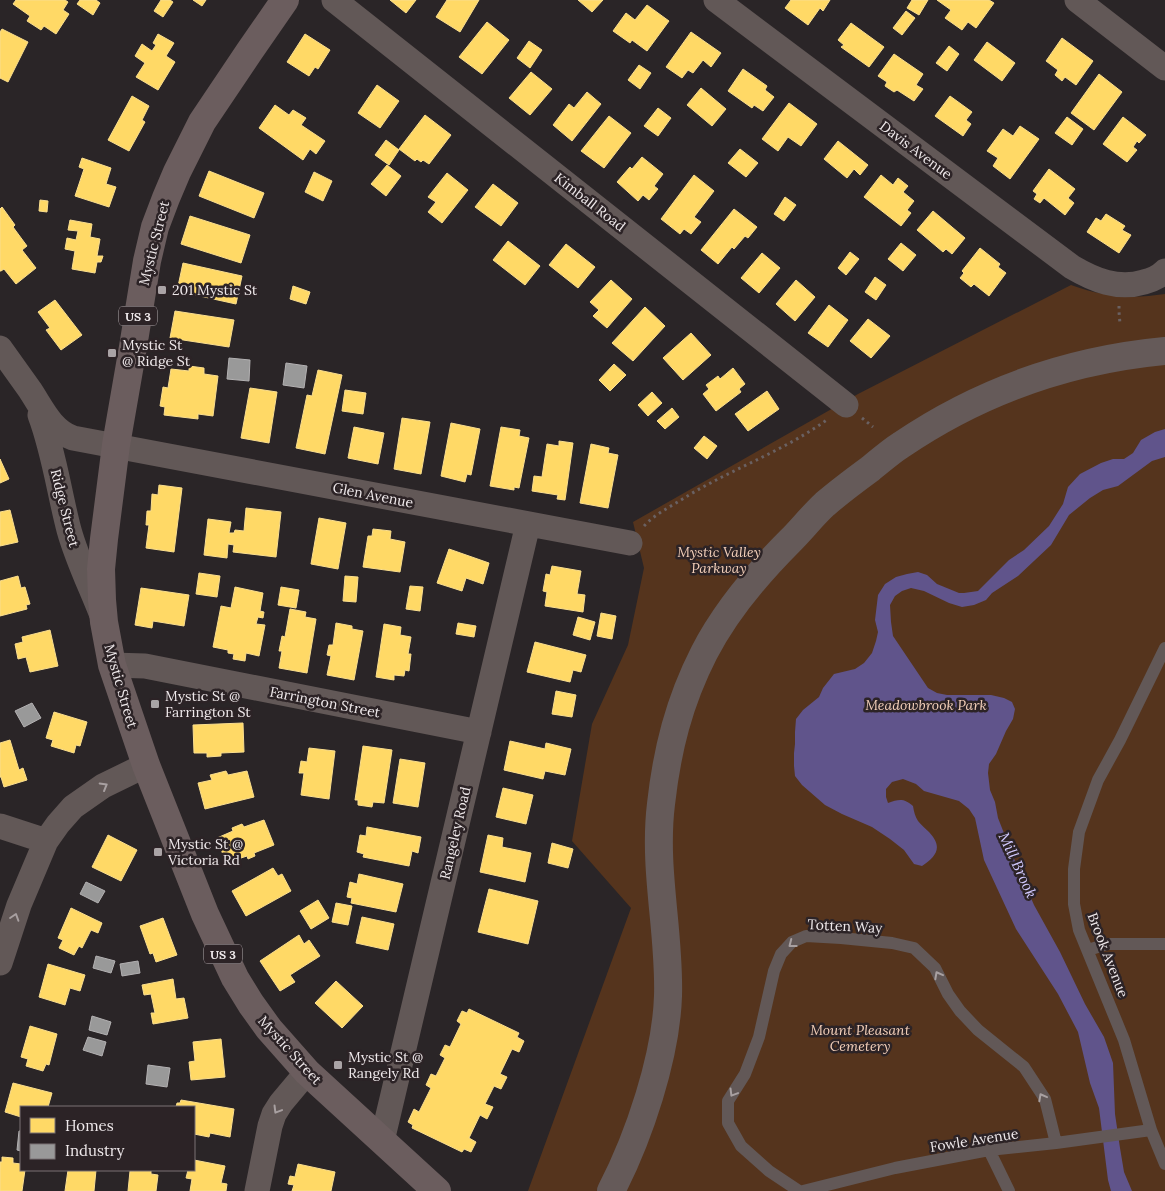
<svg xmlns="http://www.w3.org/2000/svg" width="1165" height="1191" font-family="Lora,serif">
<rect width="100%" height="100%" fill="#2a2527"/>
<path fill="#55341d" d="M1071 285C1104 297 1131 299 1165 294V1191H528L631 908 572 841 592 724 628 645 644 568 633 522 858 394Z"/>
<path fill="#60548b" d="M1165 429V457L1152 461 1118 486 1103 490 1090 498 1069 515 1051 545 1018 576 992 593 986 600 974 605 962 607 949 603 924 591 911 588 902 591 895 596 890 605 891 622 893 636 928 688 937 693 947 695H991L1004 698 1012 702 1015 709 1013 719 1006 731 996 754 989 764 988 773 990 790 995 802 998 818 1015 861 1034 905 1060 952 1085 1004 1104 1037 1113 1063 1115 1114 1120 1148 1124 1172 1132 1191H1111L1108 1180 1099 1108 1090 1083 1078 1032 1058 994 1016 929 984 860 975 818 969 809 959 801 924 791 916 784 903 779 892 782 886 789V797L888 803C899 799 904 798 913 806 914 812 915 816 918 821 921 825 925 828 929 832 943 847 937 856 922 866L914 864 904 850 890 839 872 827 842 814 825 805 802 785 795 776 794 766V753L795 744V732L796 719 803 710 819 697 823 688 834 674 855 669 864 663 872 653 876 641 878 632 875 620 878 595 885 584 896 577 907 574 918 572 927 575 937 584 959 593H964L978 591 1009 560 1024 550 1049 526 1063 504 1068 487 1080 474 1101 463 1113 459H1124L1133 453 1141 440 1155 432Z"/>
<path fill="#ffd966" stroke="#fade8e" d="M16 0H65L68 2 63 10 69 14 56 34 44 26 41 30 27 21 30 16 13 4Z
M80 0H96L100 3 93 15 77 4Z
M161 0H170L173 2 163 17 154 11Z
M193 0H206L202 6Z
M390 0H416L406 13Z
M447 0H479L460 32 436 17Z
M578 0H603L592 12Z
M791 0H830L823 11 820 8 808 25 785 8Z
M912 0H928L919 15 907 8Z
M937 0H989L994 3 976 28 968 22 962 30 945 18 951 10Z
M647 5 669 21 647 51 632 40 630 43 613 31 626 13 635 20Z
M906 11 915 18 902 35 893 28Z
M487 22 509 40 482 74 459 57Z
M851 23 884 47 869 67 841 47 844 45 838 40Z
M2 29 28 42 8 82 0 78V32Z
M691 32 721 53 711 67 703 60 693 73 688 70 682 78 666 67Z
M158 34 174 43 166 56 175 62 158 90 136 77 145 63 135 56 142 44 152 51 156 45 153 43Z
M305 34 330 50 318 69 315 67 309 76 287 62Z
M1062 38 1093 61 1076 85 1065 77 1062 81 1055 75 1058 70 1046 61Z
M529 41 542 50 530 68 517 58Z
M987 42 1015 63 1002 81 974 60Z
M949 46 959 54 947 71 936 63Z
M894 54 923 74 916 85 923 89 914 101 897 90 894 92 885 86 887 82 878 76Z
M639 65 651 73 640 89 628 80Z
M743 69 767 86 765 90 774 97 763 111 754 105 752 108 728 91Z
M531 72 552 89 530 115 509 98Z
M1099 74 1122 92 1094 130 1071 113Z
M377 85 399 101 380 128 358 113Z
M701 88 726 109 712 126 687 105Z
M587 92 601 104 572 141 553 125 569 104 574 108Z
M132 96 149 106 142 120 145 122 129 151 108 140Z
M950 96 972 112 966 120 971 124 963 136 935 116Z
M789 103 817 124 801 146 788 137 778 151 762 139Z
M275 105 289 115 293 110 306 118 301 125 325 141 316 154 310 149 303 160 259 128Z
M658 108 671 118 658 136 644 126Z
M425 115 451 135 429 164 423 160 421 162 417 159 415 161 399 149Z
M609 116 631 133 604 168 581 151Z
M1067 117 1083 129 1072 145 1055 133Z
M1123 117 1146 135 1139 143 1137 141 1133 147 1137 150 1127 162 1103 144Z
M1020 126 1039 139 1010 179 993 166 998 158 987 151 1003 129 1013 136Z
M386 140 399 150 389 165 375 155Z
M838 141 868 165 860 175 854 169 847 178 824 159Z
M740 149 758 163 746 177 728 163Z
M642 157 663 174 654 186 658 189 649 200 643 195 638 201 617 182 630 167 632 169Z
M82 158 111 168 106 184 116 187 109 207 75 196 84 169 79 167Z
M387 165 401 176 386 196 371 184Z
M1049 169 1075 189 1068 198 1074 203 1065 215 1044 198 1040 203 1034 199 1037 194 1033 191Z
M209 171 264 193 254 218 199 196Z
M314 172 332 181 323 201 305 192Z
M447 173 468 190 442 223 428 212 436 202 428 197Z
M694 175 714 191 694 217 701 222 691 234 684 229 680 234 661 219Z
M881 175 893 185 898 178 908 186 903 192 914 201 907 210 911 213 901 226 864 197Z
M493 184 518 203 501 226 475 207Z
M785 197 796 205 784 221 774 214Z
M40 200 48 201 47 212 39 211Z
M2 207 15 225 13 227 27 246 22 250 36 268 16 284 4 269 1 271H0V209Z
M734 209 757 227 748 238 745 236 734 249 732 247 718 264 701 250Z
M933 211 965 238 952 254 946 249 943 252 917 230Z
M1106 214 1125 226 1122 230 1131 235 1119 253 1087 232 1096 218 1101 221Z
M190 216 250 235 241 263 181 244Z
M70 220 92 224 90 237 100 239 97 256H103L101 262H97L95 273 72 269 75 251 65 249 67 238 76 240 78 231 68 230Z
M508 241 540 266 525 285 493 260Z
M901 243 916 255 903 271 888 259Z
M566 244 595 267 578 288 549 265Z
M980 248 1000 264 998 267 1006 273 989 296 974 284 971 287 960 278 964 273 962 271Z
M850 252 859 259 846 275 838 268Z
M762 253 780 268 759 293 741 278Z
M183 263 242 276 236 304 177 291Z
M875 277 886 285 876 300 865 292Z
M611 280 632 299 607 328 593 316 599 310 590 302Z
M796 280 815 297 795 321 776 304Z
M293 286 310 292 306 304 290 299Z
M55 300 82 335 61 350 46 330 50 328 38 312Z
M829 305 848 320 828 347 808 333Z
M645 307 665 326 633 361 612 343Z
M175 311 234 320 229 347 170 338Z
M868 319 890 336 871 358 850 341Z
M691 333 711 355 683 380 663 358Z
M614 364 626 375 610 391 599 380Z
M189 366 204 368V374L218 376 213 416 198 414V419L164 415 165 407 160 406 163 387 168 388 171 369 189 371Z
M733 368 745 384 739 389 741 392 716 411 703 394 709 389 706 385 718 376 720 379Z
M318 370 342 375 325 454 296 448 307 395 312 396Z
M250 388 277 392 269 443 241 438Z
M345 390 366 393 363 414 342 411Z
M767 391 779 409 748 431 735 414Z
M652 392 662 403 648 416 638 405Z
M672 408 679 417 665 429 657 421Z
M402 418 430 422 421 474 394 469Z
M451 423 480 429 471 475 467 474 465 482 441 476Z
M354 427 384 433 378 464 348 458Z
M501 427 520 430 519 436 529 438 519 488 514 487V490L490 486Z
M704 436 717 446 707 459 694 448Z
M559 441 573 443 565 500 557 499 558 495 532 491 534 476 542 477 547 444 559 446Z
M591 444 609 448 608 453 618 455 608 508 580 503Z
M0 459 9 479 0 483Z
M159 485 182 488 174 552 146 548 149 525H146L147 511H151L152 494 158 495Z
M246 508 281 512 276 557 233 552 234 545 228 544 227 558 204 555 208 519 231 522 229 533H234L235 530 244 531Z
M10 510 18 542 0 546V512Z
M319 518 346 523 338 569 311 564Z
M373 529 391 531 390 539 405 542 400 572 363 567 368 536H372Z
M449 549 489 563 483 584 466 578 462 591 437 583Z
M552 566 581 571 577 594 585 595 583 612 545 606 547 592 543 591 546 574 550 575Z
M199 573 220 576 217 597 196 594Z
M18 576 21 588 25 587 30 604 26 605 27 609 0 616V581Z
M345 576 358 577 356 602 343 601Z
M410 586 423 587 420 611 406 609Z
M235 587 263 593 260 611 264 612 263 618 258 617 256 624 265 625 259 656 246 653 245 661 233 659 234 654 228 653V650L213 647 221 606 231 608Z
M281 587 299 590 296 608 278 605Z
M141 588 189 595 184 626 153 621 152 628 135 625Z
M290 609 306 612 305 617 316 619 307 673 279 668 282 651H279L282 636 285 637Z
M601 613 616 616 612 639 597 636Z
M578 617 595 622 590 640 573 635Z
M336 623 352 626V629L363 631 354 680 327 675 331 656 327 655 329 645H333Z
M458 623 476 626 474 637 456 634Z
M384 624 401 627 400 635 411 637 408 654H411L409 671 405 670 404 676 394 675V680L376 677Z
M50 630 58 666 30 672 26 657 18 659 15 644 23 642 22 637Z
M535 642 586 655 581 672 573 670 570 682 527 672Z
M556 691 576 695 572 717 552 714Z
M54 712 87 722 80 746 76 745 74 753 51 746 53 740 46 738Z
M243 723 244 752 221 753V756L207 757V753H194L193 725Z
M10 740 19 770 23 768 27 780 4 787 1 777H0V743Z
M510 741 545 749 546 743 571 749 565 775 545 771 543 779 504 770Z
M363 746 392 750 384 803 373 802 372 807 358 805V800H355Z
M309 748 335 751 329 799 301 795 304 773H299L301 761 307 762Z
M400 759 425 763 418 807 393 803Z
M226 771 228 775 247 771 254 797 205 809 198 783 212 780 210 775Z
M503 788 533 795 526 824 496 817Z
M264 820 274 845 254 853 255 856 248 859 247 856 226 863 217 838 233 831 232 828 242 824 244 827Z
M367 827 421 837 418 853 412 851 409 866 363 857 364 854 357 852 360 835 366 836Z
M108 835 137 850 121 881 92 867Z
M488 835 503 838 502 847 531 853 525 882 480 872Z
M552 843 573 849 568 868 548 863Z
M273 868 278 876 282 874 291 891 246 916 232 891Z
M359 874 403 884 396 912 351 903 352 898 347 897 350 882 357 884Z
M489 889 538 901 528 944 478 932Z
M318 900 329 918 311 929 300 911Z
M336 903 352 906 348 925 332 922Z
M71 908 102 923 98 933 91 930 82 948 79 946 74 955 59 948 63 940 58 938Z
M362 917 394 924 388 950 356 943Z
M163 918 177 955 156 962 153 953 150 954 140 926Z
M299 935 304 944 309 940 320 956 290 975 295 982 280 991 260 961Z
M48 964 85 975 80 991 70 988 65 1005 39 997Z
M173 979 176 999 184 998 188 1018 153 1024 151 1013H155L151 994 144 995 142 985Z
M336 981 363 1006 342 1028 315 1003Z
M469 1009 519 1033 517 1037 524 1041 519 1052 512 1049 500 1074 507 1077 501 1089 494 1086 485 1104 493 1107 487 1119 480 1115 469 1138 476 1142 471 1152 464 1149 462 1152 412 1128 413 1125 408 1122 414 1109 419 1112 431 1088 426 1085 431 1074 436 1076 445 1058 440 1055 445 1045 450 1047 461 1024 457 1021 462 1011 467 1013Z
M30 1026 57 1034 49 1065 46 1064 43 1071 26 1066 28 1059 21 1057Z
M221 1039 225 1077 191 1080 189 1062 195 1061 193 1042Z
M13 1083 52 1093 48 1107H21V1117L5 1112Z
M181 1100 234 1109 230 1137 210 1133 209 1137 194 1134V1107H176L177 1103H180Z
M2 1157 13 1158V1163L21 1164V1170H25L22 1191H0V1162H2Z
M194 1160 225 1166 221 1183 227 1184 226 1191H190L192 1179 186 1178 188 1170H194Z
M298 1164 335 1172 331 1191H292L294 1185 288 1184 290 1176 295 1177Z
M68 1170H96L94 1191H65Z
M134 1170H151V1174L158 1175 156 1191H128L130 1171H134Z"/>
<path fill="#999" stroke="#b3b1b2" d="M229 358 250 360 249 381 227 379Z
M286 363 307 366 304 388 283 385Z
M32 703 41 718 24 727 15 711Z
M86 882 105 891 98 903 80 894Z
M96 956 115 961 111 973 93 968Z
M138 961 140 973 122 976 120 964Z
M92 1016 111 1022 107 1035 89 1030Z
M88 1037 106 1042 102 1056 83 1050Z
M148 1065 170 1068 167 1087 146 1084Z
M19 1131H21V1151L17 1150Z"/>
<g fill="none" stroke-linecap="round" stroke-linejoin="round">
<path stroke="#6a6162" stroke-width="3" stroke-dasharray="2.5 4" stroke-linecap="butt" d="M1119 306V312L1120 324
M862 418 873 427
M644 526C654 515 668 508 681 500 728 470 783 452 828 419"/>
<path stroke="#625857" stroke-width="12" d="M1165 648 1120 740 1098 780 1079 832 1074 869V904L1079 930 1124 1040 1151 1130 1165 1164
M1088 950 1107 944H1165
M989 1150 1009 1191
M799 1191 769 1171 741 1146 728 1123V1101L745 1074 759 1037 774 971 781 954 792 942 806 936 841 938 892 943 914 948 935 968 948 994 960 1011 978 1030 1024 1067 1045 1099 1056 1143
M803 1191 895 1168 989 1150 1056 1143 1151 1130"/>
<path stroke="#625857" stroke-width="25" d="M334 0 846 405
M716 0 1072 267C1094 280 1118 290 1144 282 1152 280 1159 277 1165 271
M1077 0 1165 68
M0 348C10 362 20 376 30 390 42 408 51 430 73 438L630 543
M40 415C54 452 59 492 69 530 77 559 90 585 101 613
M112 665 145 666 479 732
M0 826 46 841
M0 963 19 905 46 841 58 824 73 807 103 786 146 765
M382 1141 528 524
M257 1191 270 1126 274 1114 281 1103 307 1072"/>
<path stroke="#655a59" stroke-width="28" d="M611 1191C639 1137 666 1057 668 996 670 932 653 869 661 804 667 750 679 702 704 653 726 610 757 574 790 541 802 529 813 515 825 504 839 492 855 480 870 469 880 461 890 452 901 445 982 390 1069 360 1165 351"/>
<path stroke="#6b5d5e" stroke-width="28" d="M285 0 249 52 202 122 177 172 166 198 155 227 147 261 133 347 116 445 104 539 101 569 102 600 104 622 112 665 146 765 205 914 235 978 251 1004 269 1029 307 1072 437 1191"/>
</g>
<defs><path id="oneway-chevron" d="M-2-3.5L2.5 0L-2 3.5" fill="none" stroke-width="1.6" stroke-linecap="round" stroke-linejoin="round" transform="scale(1.25)"/></defs>
<g stroke="#a8a0a1">
<use href="#oneway-chevron" transform="translate(104 786) rotate(-30)"/>
<use href="#oneway-chevron" transform="translate(15 917) rotate(-72)"/>
<use href="#oneway-chevron" transform="translate(792 944) rotate(142)"/>
<use href="#oneway-chevron" transform="translate(938 975) rotate(-118)"/>
<use href="#oneway-chevron" transform="translate(733 1093) rotate(121)"/>
<use href="#oneway-chevron" transform="translate(1042 1097) rotate(-118)"/>
<use href="#oneway-chevron" transform="translate(277 1110) rotate(121)"/>
</g>
<g fill="#aaa4a6" stroke="#2c2326" stroke-width="2">
<rect x="157" y="285" width="10" height="10" rx="2.5"/>
<rect x="107" y="348" width="10" height="10" rx="2.5"/>
<rect x="150" y="699" width="10" height="10" rx="2.5"/>
<rect x="153" y="847" width="10" height="10" rx="2.5"/>
<rect x="333" y="1060" width="10" height="10" rx="2.5"/>
</g>
<g text-anchor="middle" dominant-baseline="central" stroke-width="5" stroke-linejoin="round" paint-order="stroke">
<g fill="#2c2326" stroke="#b4aeb0" stroke-width="1">
<rect x="119" y="306.5" width="38" height="19" rx="4"/>
<rect x="204" y="944.5" width="38" height="19" rx="4"/>
</g>
<g font-size="12" font-weight="bold" fill="#efe9eb">
<text x="138" y="316">US 3</text>
<text x="223" y="954">US 3</text>
</g>
<g font-size="14" fill="#efe9eb" stroke="#2c2326">
<text transform="translate(916 150) rotate(37)">Davis Avenue</text>
<text transform="translate(590 202) rotate(38)">Kimball Road</text>
<text transform="translate(154 243) rotate(-76)">Mystic Street</text>
<text transform="translate(373 495) rotate(11)">Glen Avenue</text>
<text transform="translate(65 508) rotate(76)">Ridge Street</text>
<text transform="translate(121 686) rotate(74)">Mystic Street</text>
<text transform="translate(325 702) rotate(11)">Farrington Street</text>
<text transform="translate(455 833) rotate(-77)">Rangeley Road</text>
<text transform="translate(845 926) rotate(3)">Totten Way</text>
<text transform="translate(1108 955) rotate(69)">Brook Avenue</text>
<text transform="translate(290 1050) rotate(48)">Mystic Street</text>
<text transform="translate(974 1140) rotate(-9)">Fowle Avenue</text>
</g>
<g font-size="14" fill="#efe9eb" stroke="#2c2326" text-anchor="start">
<text x="172" y="290">201 Mystic St</text>
<text x="122" y="345">Mystic St<tspan x="122" dy="16">@ Ridge St</tspan></text>
<text x="165" y="696">Mystic St @<tspan x="165" dy="16">Farrington St</tspan></text>
<text x="168" y="844">Mystic St @<tspan x="168" dy="16">Victoria Rd</tspan></text>
<text x="348" y="1057">Mystic St @<tspan x="348" dy="16">Rangely Rd</tspan></text>
</g>
<g font-size="14" font-style="italic" fill="#f4d0ba" stroke="#2c2326">
<text x="719" y="552">Mystic Valley<tspan x="719" dy="16">Parkway</tspan></text>
<text x="926" y="705">Meadowbrook Park</text>
<text x="860" y="1030">Mount Pleasant<tspan x="860" dy="16">Cemetery</tspan></text>
</g>
<g font-size="15" font-style="italic" fill="#d1c9fe" stroke="#2c2326">
<text transform="translate(1018 865) rotate(65)">Mill Brook</text>
</g>
</g>
<rect x="20" y="1106" width="175" height="65" fill="#2c2326" stroke="#7a7275"/>
<rect x="30" y="1118" width="25" height="15" fill="#ffd966" stroke="#7a7275"/>
<text x="65" y="1131" font-size="15" fill="#efe9eb">Homes</text>
<rect x="30" y="1144" width="25" height="15" fill="#999999" stroke="#7a7275"/>
<text x="65" y="1156" font-size="15" fill="#efe9eb">Industry</text>
</svg>
